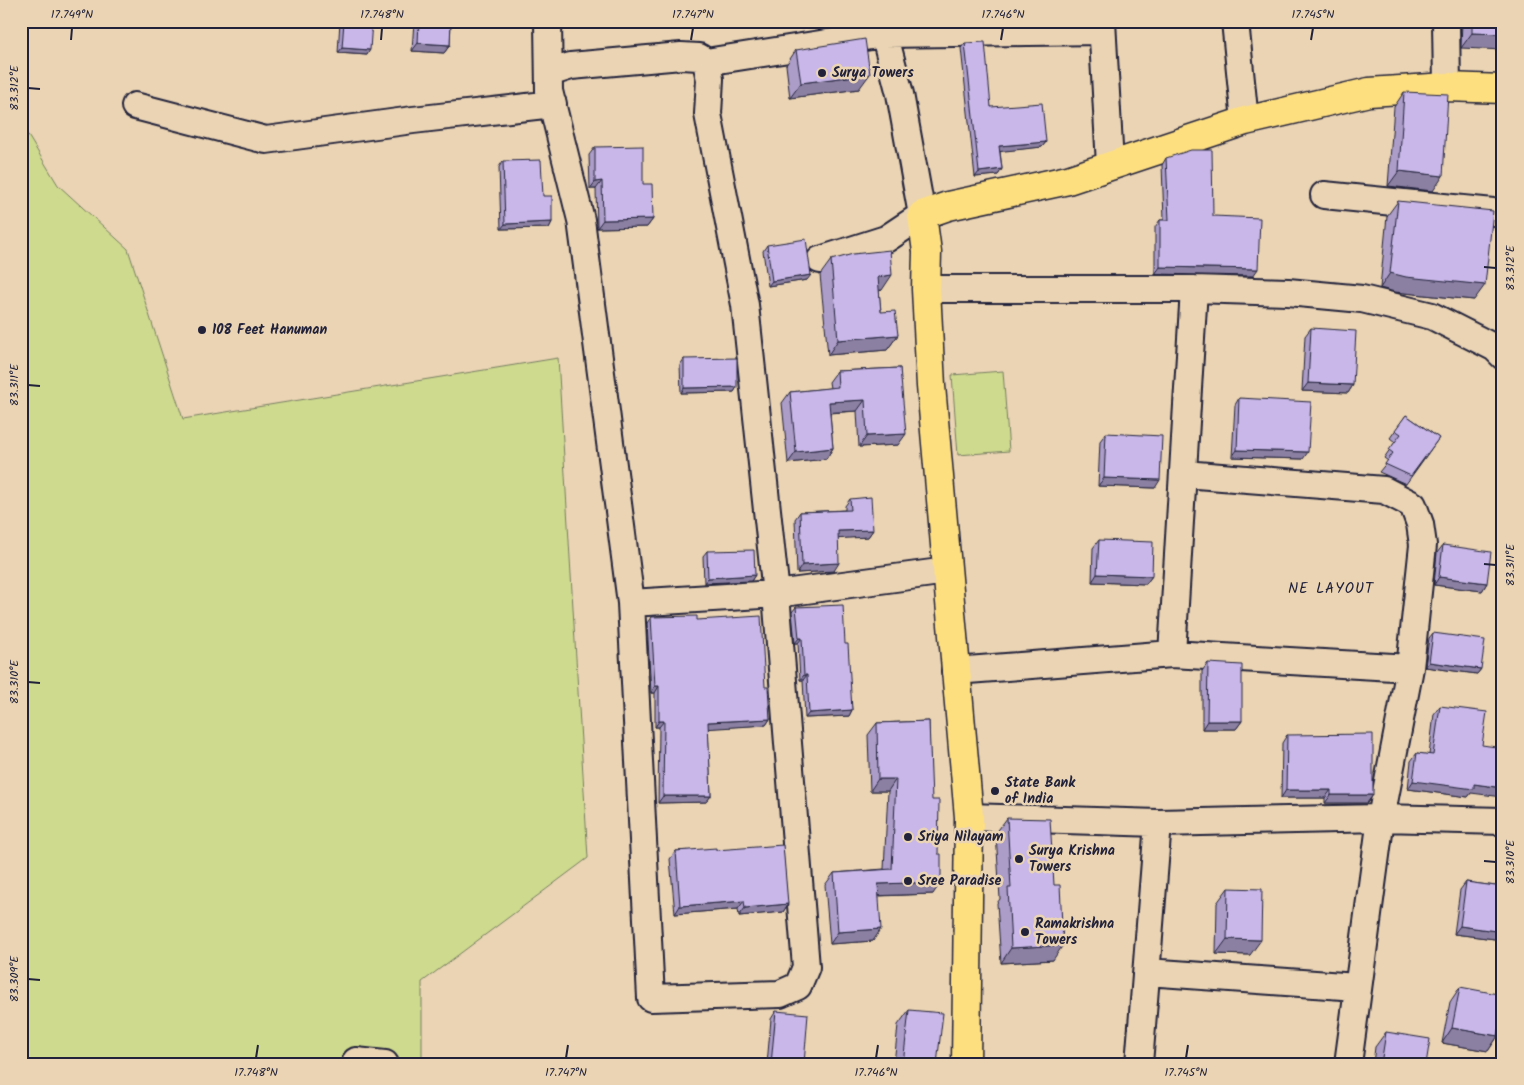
<svg xmlns="http://www.w3.org/2000/svg" width="1524" height="1085" font-family="Kalam,sans-serif">
<rect width="100%" height="100%" fill="#ead4b3"/>
<filter id="ink" filterUnits="userSpaceOnUse"><feTurbulence type="fractalNoise" baseFrequency=".02" numOctaves="2"/><feDisplacementMap in="SourceGraphic" scale="10" xChannelSelector="R" yChannelSelector="G"/><feConvolveMatrix kernelMatrix="1 2 1 2 8 2 1 2 1" color-interpolation-filters="sRGB"/></filter>
<g filter="url(#ink)">
<path fill="#ceda8d" stroke="#787e64" d="M21 124 58 185 128 249 183 419 558 358 588 858 422 982V1064H21Z
M1003 371 1009 451 958 455 952 375Z"/>
<g fill="none" stroke-linecap="round" stroke-linejoin="round">
<g stroke="#22223b" stroke-width="30">
<path id="minor" d="M548 21 549 91 581 220 631 603 651 998 780 994 798 986 806 967 776 594 745 305 708 114 710 79 706 62 699 57 681 56 571 66 549 73
M1102 21 1110 165
M1235 21 1245 121
M1446 21 1447 87
M706 62 884 34 1102 31
M135 106 266 140 413 120 553 104
M1324 195 1503 213
M820 260 886 239 922 215 900 94 881 21
M926 289H1194L1288 292 1362 299 1432 316 1495 348 1503 356
M1184 474 1384 490 1413 505 1420 524 1423 545 1410 668 1381 818 1348 1064
M631 603 776 594 947 571
M1172 654 1194 289
M955 671 1172 654 1410 668
M969 817 1158 823 1381 818 1503 821
M1147 972 1357 987
M356 1061 385 1064
M1139 1064 1158 823"/>
</g>
<g stroke="#22223b" stroke-width="31">
<path id="major" d="M966 1064 969 817 931 386 926 289 927 252 922 215 948 206 1068 180 1245 121 1369 92 1447 87 1503 89"/>
</g>
<use href="#minor" stroke="#ead4b3" stroke-width="26"/>
<use href="#major" stroke="#fedf80" stroke-width="28"/>
</g>
<path fill="#ac9dc8" stroke="#22223b" d="M340 21H372L367 55 338 53Z
M414 21H451L450 45 444 53 412 51Z
M1462 21H1503L1461 48Z
M965 43 991 107 1046 142 1042 147 1000 151 1002 169 998 175 975 177 961 48Z
M796 50 859 89 790 98 786 65Z
M1404 92 1433 191 1388 186 1394 107Z
M595 147 643 184 653 219 647 227 597 228 596 189H590L589 155Z
M1166 158 1213 216 1253 276 1155 274V227L1160 220H1164L1162 165Z
M503 161 543 196 552 222 549 228 501 229 499 167Z
M1398 201 1474 300 1395 292 1380 288 1387 216Z
M767 245 807 280 768 286 763 251Z
M831 260 882 290 879 291 881 312 898 335 887 350 828 355 820 275Z
M1311 328 1353 385 1348 393 1302 391 1305 336Z
M684 359 737 387 734 392 681 393 680 365Z
M900 368 898 445 859 447 857 411 830 413 833 448 826 459 788 463 782 403 790 392 830 388 829 382 837 371Z
M1239 398 1303 459 1232 457 1235 405Z
M1406 415 1439 438 1406 484 1379 472 1388 461 1384 458 1395 442 1390 438Z
M1106 433 1155 488 1098 486 1100 441Z
M850 499 873 530 868 537 838 538 834 571 797 573 795 519 800 512 845 510V506Z
M1099 540 1152 576 1146 584 1092 582 1093 548Z
M1443 545 1487 583 1482 591 1434 585 1437 553Z
M707 551 755 575 751 581 704 583 703 556Z
M796 607 845 644 852 710 849 716 805 718 803 680H800L798 643H795L792 612Z
M651 617 697 620 765 687 770 719 766 725 708 728 711 796 706 802 658 803 659 727H655V693H651L647 623Z
M1433 633 1481 669 1477 674 1425 667 1429 638Z
M1208 663 1242 721 1236 729H1202V671Z
M1440 706 1471 793 1468 797 1408 789 1411 761 1417 753 1429 755 1434 714Z
M929 721 933 894 879 896 873 941 830 944 825 885 834 873 884 869 888 791H870L868 735 877 723Z
M1287 735 1373 795 1367 803H1325V798H1281L1282 743Z
M1007 818 1053 960 1001 963 997 903 1000 899 996 833Z
M716 850 788 904 783 912 739 916 738 909 675 914 670 859 676 851Z
M1466 882 1503 887V940L1454 934 1460 890Z
M1228 888 1250 955 1216 954 1217 903Z
M1460 987 1498 1036 1488 1051 1442 1043 1450 1002Z
M909 1010 937 1064H894L898 1025Z
M776 1011 804 1064H767L771 1019Z
M1386 1032 1426 1064H1373L1375 1047Z"/>
<path fill="#8c80a2" stroke="#22223b" d="M1472 33 1503 34V50L1461 48Z
M418 43 450 45 444 53 412 51Z
M342 48 370 50 367 55 338 53Z
M870 74 859 89 790 98 801 83Z
M1046 142 1042 147 996 152 999 146Z
M1002 169 998 175 975 177 979 172Z
M1399 171 1443 176 1433 191 1388 186Z
M602 181 596 189H590L595 182Z
M653 219 647 227 597 228 603 220Z
M552 222 549 228 501 229 505 224Z
M1160 267 1258 269 1253 276 1155 274Z
M1390 273 1485 285 1474 300 1395 292 1380 288Z
M811 275 807 280 768 286 772 281Z
M892 275 882 290 867 292 878 277Z
M898 335 887 350 828 355 838 340Z
M1308 383 1353 385 1348 393 1302 391Z
M737 387 734 392 681 393 684 388Z
M865 400 857 411 821 413 829 402Z
M906 434 898 445 859 447 867 436Z
M833 448 826 459 788 463 796 452Z
M1237 450 1308 452 1303 459 1232 457Z
M1104 478 1160 480 1155 488 1098 486Z
M873 530 868 537 832 539 838 531Z
M839 563 834 571 797 573 802 565Z
M1097 574 1152 576 1146 584 1092 582Z
M755 575 751 581 704 583 708 578Z
M1439 577 1487 583 1482 591 1434 585Z
M799 638H802L798 643H795Z
M1429 662 1481 669 1477 674 1425 667Z
M804 675H807L803 680H800Z
M655 686H659L655 693H651Z
M852 710 849 716 805 718 809 713Z
M770 719 766 725 703 729 708 722Z
M659 721H664L659 727H655Z
M1207 721H1242L1236 729H1202Z
M878 779H896L888 791H870Z
M1413 781 1474 784 1503 788V797L1471 793 1468 797 1408 789Z
M1286 790H1331L1325 798H1281Z
M1331 795H1373L1367 803H1325Z
M663 796H711L706 802 658 803Z
M941 882 933 894 869 896 878 884Z
M744 901 738 909 675 914 680 906Z
M788 904 783 912 739 916 745 908Z
M1460 926 1503 932V940L1454 934Z
M881 929 873 941 830 944 838 932Z
M1227 939 1261 940 1250 955 1216 954Z
M1063 945 1053 960 1001 963 1011 948Z
M1452 1028 1498 1036 1488 1051 1442 1043Z"/>
<path fill="#c8b7e8" stroke="#22223b" d="M344 21H372L370 50 342 48Z
M419 21H451L450 45 418 43Z
M1472 21H1503V34L1472 33Z
M865 39 870 74 801 83 796 50Z
M985 42 991 107 1042 103 1046 142 999 146 1002 169 979 172 965 43Z
M1404 92 1448 94 1443 176 1399 171Z
M643 146V184H652L653 219 603 220 602 181 595 182V147Z
M1191 150H1212L1213 216 1260 218 1258 269 1160 267V220H1169L1166 158Z
M541 160 543 196H552V222L505 224 503 161Z
M1398 201 1493 211 1485 285 1406 277 1390 273Z
M806 239 811 275 772 281 767 245Z
M890 250 892 275 878 277 881 312 895 311 898 335 838 340 831 260 853 254Z
M1311 328 1356 331 1353 385 1308 383Z
M737 358V387L684 388V359Z
M900 368 906 434 867 436 865 400 829 402 833 448 796 452 790 392 838 387 837 371Z
M1239 398 1311 402 1308 452 1237 450Z
M1406 415 1439 438 1411 476 1385 464 1393 453 1389 450 1401 434 1395 430Z
M1106 433 1162 436 1160 480 1104 478Z
M871 497 873 530 838 531 839 563 802 565 800 512 851 510 850 499Z
M1099 540 1153 542 1152 576 1097 574Z
M1443 545 1491 552 1487 583 1439 577Z
M754 550 755 575 708 578 707 551Z
M843 605 845 644H848L852 710 809 713 807 675H804L802 638H799L796 607Z
M697 616V620L761 616 765 687H768L770 719 708 722 711 796H663L664 721H659V686H655L651 617Z
M1433 633 1485 640 1481 669 1429 662Z
M1208 663 1242 665V721H1207Z
M1440 706 1487 712 1482 745 1503 748V788L1474 784V789L1413 781 1417 753 1433 755Z
M929 721 932 800H939L938 854H941V882L878 884 881 929 838 932 834 873 892 869 896 779H878L877 723Z
M1373 734V795H1331V790H1286L1287 735Z
M1007 818 1050 819 1054 885H1060L1063 945 1011 948 1008 888H1011Z
M783 845 788 904 745 908 744 901 680 906 676 851 716 848V850Z
M1466 882 1503 887V932L1460 926Z
M1228 888 1262 889 1261 940 1227 939Z
M1460 987 1503 995V1009L1498 1036 1452 1028Z
M909 1010 943 1013 937 1064H903Z
M776 1011 808 1014 804 1064H771Z
M1386 1032 1430 1039 1426 1064H1381Z"/>
</g>
<path fill="none" stroke="#22223b" stroke-width="2" d="M71 40 72 28M381 40 382 28M691 40 693 28M1001 40 1003 28M1311 40 1313 28M28 88 40 89M1484 267 1496 268M28 385 40 386M1484 564 1496 565M28 682 40 683M1484 861 1496 862M28 979 40 980M256 1058 258 1045M566 1058 568 1045M876 1058 878 1045M1186 1058 1188 1045"/>
<g fill="#22223b" stroke="#ead4b3" stroke-width="2">
<circle cx="822" cy="73" r="5"/>
<circle cx="202" cy="330" r="5"/>
<circle cx="995" cy="791" r="5"/>
<circle cx="908" cy="837" r="5"/>
<circle cx="1019" cy="859" r="5"/>
<circle cx="908" cy="881" r="5"/>
<circle cx="1025" cy="932" r="5"/>
</g>
<g text-anchor="middle" dominant-baseline="central" stroke-width="5" stroke-linejoin="round" paint-order="stroke">
<g font-size="14" font-weight="bold" fill="#22223b" stroke="#ead4b3" text-anchor="start">
<text x="832" y="73">Surya Towers</text>
<text x="212" y="330">108 Feet Hanuman</text>
<text x="1005" y="783">State Bank<tspan x="1005" dy="16">of India</tspan></text>
<text x="918" y="837">Sriya Nilayam</text>
<text x="1029" y="851">Surya Krishna<tspan x="1029" dy="16">Towers</tspan></text>
<text x="918" y="881">Sree Paradise</text>
<text x="1035" y="924">Ramakrishna<tspan x="1035" dy="16">Towers</tspan></text>
</g>
<g font-size="15" letter-spacing="1" fill="#22223b" stroke="#ead4b3">
<text x="1331" y="589">NE LAYOUT</text>
</g>
</g>
<rect width="1524" height="1085" fill="none" stroke="#ead4b3" stroke-width="55"/>
<rect x="28" y="28" width="1468" height="1030" fill="none" stroke="#22223b" stroke-width="2"/>
<g font-size="12" text-anchor="middle" fill="#22223b">
<text x="72" y="18">17.749°N</text>
<text x="382" y="18">17.748°N</text>
<text x="693" y="18">17.747°N</text>
<text x="1003" y="18">17.746°N</text>
<text x="1313" y="18">17.745°N</text>
<text transform="translate(14 88) rotate(-90)" y="4">83.312°E</text>
<text transform="translate(1510 268) rotate(-90)" y="4">83.312°E</text>
<text transform="translate(14 385) rotate(-90)" y="4">83.311°E</text>
<text transform="translate(1510 565) rotate(-90)" y="4">83.311°E</text>
<text transform="translate(14 682) rotate(-90)" y="4">83.310°E</text>
<text transform="translate(1510 862) rotate(-90)" y="4">83.310°E</text>
<text transform="translate(14 979) rotate(-90)" y="4">83.309°E</text>
<text x="256" y="1076">17.748°N</text>
<text x="566" y="1076">17.747°N</text>
<text x="876" y="1076">17.746°N</text>
<text x="1186" y="1076">17.745°N</text>
</g>
</svg>
